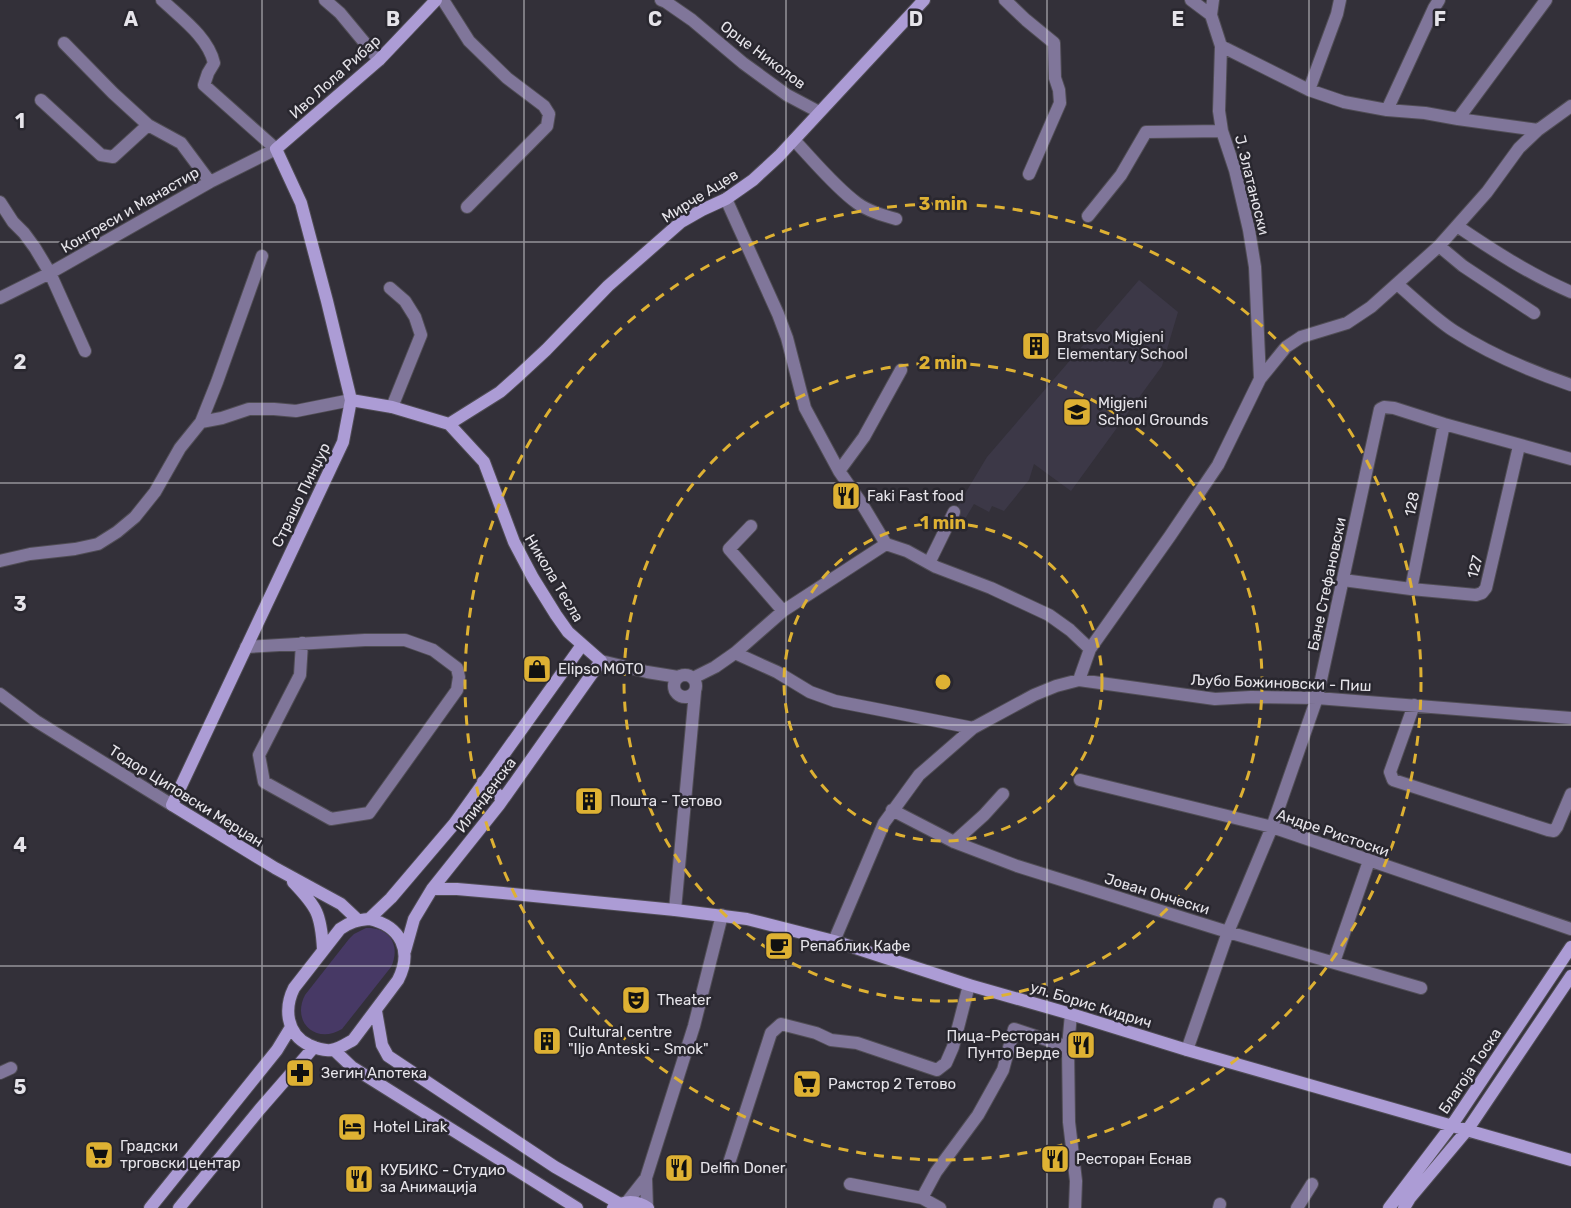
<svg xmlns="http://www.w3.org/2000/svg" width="1571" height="1208" font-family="Rubik,sans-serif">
<rect width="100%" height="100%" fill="#333039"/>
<path fill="#3c3847" d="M1139 280 1178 312 1162 366 1071 491 1034 464 1029 480 1004 511 992 506 989 512 974 504 965 519 954 512 987 457Z"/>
<path fill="#473965" d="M366 928C390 927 401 946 391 967L342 1029C316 1045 291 1022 305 995L349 939 354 934Z"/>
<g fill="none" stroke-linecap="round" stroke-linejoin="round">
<g stroke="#504d55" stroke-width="14">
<path id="street" d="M325 0 340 13 379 60
M443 0 469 41 507 78 544 106 549 114 547 126 467 207
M661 0 666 2 692 20 743 63 787 95 819 112
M1005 0 1026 20 1054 43 1055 78 1059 90 1060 103 1029 174
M1191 0 1211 15
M1213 0 1211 15 1221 46 1219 111 1222 131 1235 170 1249 230 1255 267 1260 379
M64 43 113 93 148 125 181 143 210 182
M1221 46 1309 90 1344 102 1387 110 1425 113 1458 119 1538 130
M1309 90 1337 14 1340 0
M41 100 101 155 113 157 148 125
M1387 110 1434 8 1439 0
M1458 119 1546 0
M794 140C813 160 835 187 857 203 868 211 882 215 896 219
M726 199 778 314 787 338 805 408 839 471 862 504 886 544 907 551 936 567 991 588 1049 615 1070 630 1090 649
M0 202 13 222 24 233 35 248 50 273 85 351
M1088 216 1121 175 1146 132 1222 131
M1457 226C1494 251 1531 275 1571 292
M1439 246 1463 266 1534 313
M1397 284C1416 300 1434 318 1454 331 1491 355 1530 371 1571 385
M390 288 405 301 415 317 421 335 392 407
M0 298 50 273 210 182 276 149 204 85 208 73 214 63C208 37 181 18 162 0
M201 422 217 382 262 256
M839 471 864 437 901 370
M751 526 729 549 783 611
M0 561 30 554 75 549 98 544 117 532 135 517 155 492 180 448 201 422 222 418 249 409H274L296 411 351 400
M929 563 954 512
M1343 580 1411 589 1476 595 1482 593 1486 588 1519 446
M1411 589 1444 424
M246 647 365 640H405L433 650 457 668 459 677 457 690 369 813 331 819 264 782 259 755 300 675 302 643
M735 653 777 672 810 692 835 701 973 728
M601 661 647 672 678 677
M674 686a11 11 0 1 1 22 0a11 11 0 1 1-22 0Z
M693 678 715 667 735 653 783 611 886 544
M1079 680 1090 649 1170 536 1218 465 1260 379 1286 347 1301 337 1347 323 1371 307 1439 246 1487 192 1519 148 1538 130 1571 106
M0 694 36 721 172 805
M1414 705 1390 772 1393 780 1548 830 1554 831 1557 827 1571 794
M1080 780 1272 827 1571 929
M892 810 954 842 1017 866 1228 932 1421 988
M954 842 984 815 1003 794
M675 910 695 692
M834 941 884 823 919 775 973 728 1034 695 1056 686 1079 680 1215 699 1251 697 1317 698 1571 718
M1334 962 1369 861
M1071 1014 1068 1047 1069 1122 1076 1181 1075 1208
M1187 1050 1228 932 1272 827 1317 698 1380 409 1384 407 1394 408 1444 424 1571 459
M0 1073 11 1068
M730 1160 771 1033 781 1024 816 1033 831 1040 857 1043 937 1070 946 1063 953 1047 969 985
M850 1184 922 1198 940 1208
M922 1198 936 1172 978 1115 1003 1070 1014 1029 1068 1047
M627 1202 646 1178
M647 1208 646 1178 694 1026 722 915
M1219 1208 1220 1204
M1297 1208 1312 1184"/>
</g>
<g stroke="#504d55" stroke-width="14">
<path id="secondary" d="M351 400 392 407 449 424 484 462 514 542 533 578 556 615 568 632 601 661 499 805 432 889 414 919 405 951
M449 424 500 392 518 376 546 350 608 286 681 222 702 210 726 199 753 180 779 156 924 0
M483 782 503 799
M293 882C317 907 321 914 323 949
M432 889H457L503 893 675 910 747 919 834 941 969 985 1071 1014 1187 1050 1571 1160
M369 919C401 926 413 951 398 980L353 1040C346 1044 339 1049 331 1050 323 1051 316 1048 309 1045 286 1034 284 1008 294 988L340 929C350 922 357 920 369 919Z
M369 919 391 898 454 824 582 645
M358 920 341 904 275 868 172 805 343 442 351 400 327 301 301 203 276 149 379 60 436 0
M376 1011 382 1045 388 1056 555 1167 620 1204
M334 1050 352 1067 577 1208
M150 1208 277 1050 291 1027
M179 1208 260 1109 314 1047
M613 1208C625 1200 636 1200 648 1208
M1389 1208 1452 1125 1571 947
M1404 1208 1410 1198 1468 1129 1571 976"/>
</g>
<use href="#street" stroke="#80769a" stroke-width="12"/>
<use href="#secondary" stroke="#ac9cd5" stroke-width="12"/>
</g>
<path fill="none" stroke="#e6e4ea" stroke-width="1.5" stroke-opacity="0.55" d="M262 0V1208M524 0V1208M786 0V1208M1047 0V1208M1309 0V1208M0 242H1571M0 483H1571M0 725H1571M0 966H1571"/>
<g fill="none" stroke="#deb133" stroke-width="3" stroke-dasharray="10 8">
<circle cx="943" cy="682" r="159"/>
<circle cx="943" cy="682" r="319"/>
<circle cx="943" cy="682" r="478"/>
</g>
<defs>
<g id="building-square" transform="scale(1.5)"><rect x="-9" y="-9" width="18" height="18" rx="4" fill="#deb133" stroke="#29272f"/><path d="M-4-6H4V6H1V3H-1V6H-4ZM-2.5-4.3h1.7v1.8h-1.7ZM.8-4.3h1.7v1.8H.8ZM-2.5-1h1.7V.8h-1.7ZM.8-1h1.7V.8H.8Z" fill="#111"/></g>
<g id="school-square" transform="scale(1.5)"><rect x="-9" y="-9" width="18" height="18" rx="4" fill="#deb133" stroke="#29272f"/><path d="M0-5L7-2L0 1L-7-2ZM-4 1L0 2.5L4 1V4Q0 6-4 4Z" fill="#111"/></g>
<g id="restaurant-square" transform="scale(1.5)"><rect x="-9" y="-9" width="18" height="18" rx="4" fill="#deb133" stroke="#29272f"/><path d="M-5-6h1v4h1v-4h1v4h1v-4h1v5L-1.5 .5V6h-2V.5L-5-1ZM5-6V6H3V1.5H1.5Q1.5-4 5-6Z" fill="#111"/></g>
<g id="shop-square" transform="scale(1.5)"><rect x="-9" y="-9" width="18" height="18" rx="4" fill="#deb133" stroke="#29272f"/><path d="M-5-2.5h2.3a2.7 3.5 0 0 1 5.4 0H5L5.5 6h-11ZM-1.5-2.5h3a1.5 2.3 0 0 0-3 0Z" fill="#111"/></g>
<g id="cafe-square" transform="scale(1.5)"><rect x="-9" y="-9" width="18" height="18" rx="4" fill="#deb133" stroke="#29272f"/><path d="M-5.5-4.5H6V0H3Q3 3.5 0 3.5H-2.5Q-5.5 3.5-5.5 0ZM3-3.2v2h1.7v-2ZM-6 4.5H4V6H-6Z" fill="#111"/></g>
<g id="theatre-square" transform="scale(1.5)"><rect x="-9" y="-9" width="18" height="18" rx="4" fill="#deb133" stroke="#29272f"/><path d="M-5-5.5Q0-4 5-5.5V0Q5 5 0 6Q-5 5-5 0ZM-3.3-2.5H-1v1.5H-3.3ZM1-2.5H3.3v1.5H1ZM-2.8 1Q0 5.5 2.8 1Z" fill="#111"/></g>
<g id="pharmacy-square" transform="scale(1.5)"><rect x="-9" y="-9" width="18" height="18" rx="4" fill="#deb133" stroke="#29272f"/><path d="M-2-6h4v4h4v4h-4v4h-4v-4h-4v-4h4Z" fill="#111"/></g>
<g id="supermarket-square" transform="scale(1.5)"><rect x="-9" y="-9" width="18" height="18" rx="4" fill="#deb133" stroke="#29272f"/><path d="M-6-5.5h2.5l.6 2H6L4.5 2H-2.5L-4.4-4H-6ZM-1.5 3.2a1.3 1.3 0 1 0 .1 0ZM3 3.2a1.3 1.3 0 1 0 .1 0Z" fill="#111"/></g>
<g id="hotel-square" transform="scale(1.5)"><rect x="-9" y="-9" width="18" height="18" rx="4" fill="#deb133" stroke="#29272f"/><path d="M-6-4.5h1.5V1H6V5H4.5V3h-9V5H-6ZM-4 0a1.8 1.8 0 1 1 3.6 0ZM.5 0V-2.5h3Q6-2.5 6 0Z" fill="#111"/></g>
</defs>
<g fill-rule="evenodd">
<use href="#building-square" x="1036" y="346"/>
<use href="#school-square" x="1077" y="412"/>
<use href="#restaurant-square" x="846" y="496"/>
<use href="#shop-square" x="537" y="669"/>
<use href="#building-square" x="589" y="801"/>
<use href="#cafe-square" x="779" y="946"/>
<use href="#theatre-square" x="636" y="1000"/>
<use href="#building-square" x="547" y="1041"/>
<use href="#restaurant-square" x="1081" y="1045"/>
<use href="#pharmacy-square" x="300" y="1073"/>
<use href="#supermarket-square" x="807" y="1084"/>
<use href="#hotel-square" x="352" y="1127"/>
<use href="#supermarket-square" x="99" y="1155"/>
<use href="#restaurant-square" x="1055" y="1159"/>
<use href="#restaurant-square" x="679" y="1168"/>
<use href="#restaurant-square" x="359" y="1179"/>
</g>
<g text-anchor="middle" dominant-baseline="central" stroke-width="5" stroke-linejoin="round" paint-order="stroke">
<g font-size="15" fill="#e6e4ea" stroke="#29272f">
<text transform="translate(763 55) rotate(37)">Орце Николов</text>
<text transform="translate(335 77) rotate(-42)">Иво Лола Рибар</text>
<text transform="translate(1252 185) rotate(76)">Ј. Златаноски</text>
<text transform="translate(700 196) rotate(-32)">Мирче Ацев</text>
<text transform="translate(130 210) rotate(-30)">Конгреси и Манастир</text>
<text transform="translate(301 495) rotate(-64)">Страшо Пинџур</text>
<text transform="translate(1412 504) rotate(-79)">128</text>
<text transform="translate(1475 567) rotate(-76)">127</text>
<text transform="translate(554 578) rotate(59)">Никола Тесла</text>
<text transform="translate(1327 584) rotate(-78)">Бане Стефановски</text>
<text transform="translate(1281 683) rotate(2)">Љубо Божиновски - Пиш</text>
<text transform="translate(486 795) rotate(-53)">Илинденска</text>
<text transform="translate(186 796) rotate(32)">Тодор Циповски Мерџан</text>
<text transform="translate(1333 833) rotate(19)">Андре Ристоски</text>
<text transform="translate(1157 894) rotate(17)">Јован Ончески</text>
<text transform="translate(1091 1005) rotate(17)">ул. Борис Кидрич</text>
<text transform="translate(1470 1071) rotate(-56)">Благоја Тоска</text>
</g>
<g font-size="15" fill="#e6e4ea" stroke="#29272f" text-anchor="start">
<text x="1057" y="337">Bratsvo Migjeni<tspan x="1057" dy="17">Elementary School</tspan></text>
<text x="1098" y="403">Migjeni<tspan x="1098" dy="17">School Grounds</tspan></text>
<text x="867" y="496">Faki Fast food</text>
<text x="558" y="669">Elipso MOTO</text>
<text x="610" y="801">Пошта - Тетово</text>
<text x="800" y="946">Репаблик Кафе</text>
<text x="657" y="1000">Theater</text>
<text x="568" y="1032">Cultural centre<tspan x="568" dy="17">"Iljo Anteski - Smok"</tspan></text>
<text x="1060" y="1036" text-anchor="end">Пица-Ресторан<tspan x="1060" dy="17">Пунто Верде</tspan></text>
<text x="321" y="1073">Зегин Апотека</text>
<text x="828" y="1084">Рамстор 2 Тетово</text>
<text x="373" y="1127">Hotel Lirak</text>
<text x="120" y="1146">Градски<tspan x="120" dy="17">трговски центар</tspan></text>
<text x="1076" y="1159">Ресторан Еснав</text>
<text x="700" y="1168">Delfin Doner</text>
<text x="380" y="1170">КУБИКС - Студио<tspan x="380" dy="17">за Анимација</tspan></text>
</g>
</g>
<g font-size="20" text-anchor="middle" font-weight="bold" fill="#e6e4ea" stroke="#29272f" stroke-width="5" stroke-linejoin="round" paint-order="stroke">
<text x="131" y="26">A</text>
<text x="393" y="26">B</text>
<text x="655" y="26">C</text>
<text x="916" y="26">D</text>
<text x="1178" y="26">E</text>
<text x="1440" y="26">F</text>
<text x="20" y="128">1</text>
<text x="20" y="369">2</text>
<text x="20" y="611">3</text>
<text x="20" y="852">4</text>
<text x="20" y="1094">5</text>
</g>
<circle cx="943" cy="682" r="9" fill="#deb133" stroke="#29272f" stroke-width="3"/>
<g font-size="18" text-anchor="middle" font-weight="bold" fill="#deb133" stroke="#29272f" stroke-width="5" stroke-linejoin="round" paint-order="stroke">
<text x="943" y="210">3 min</text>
<text x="943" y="369">2 min</text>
<text x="943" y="529">1 min</text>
</g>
</svg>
